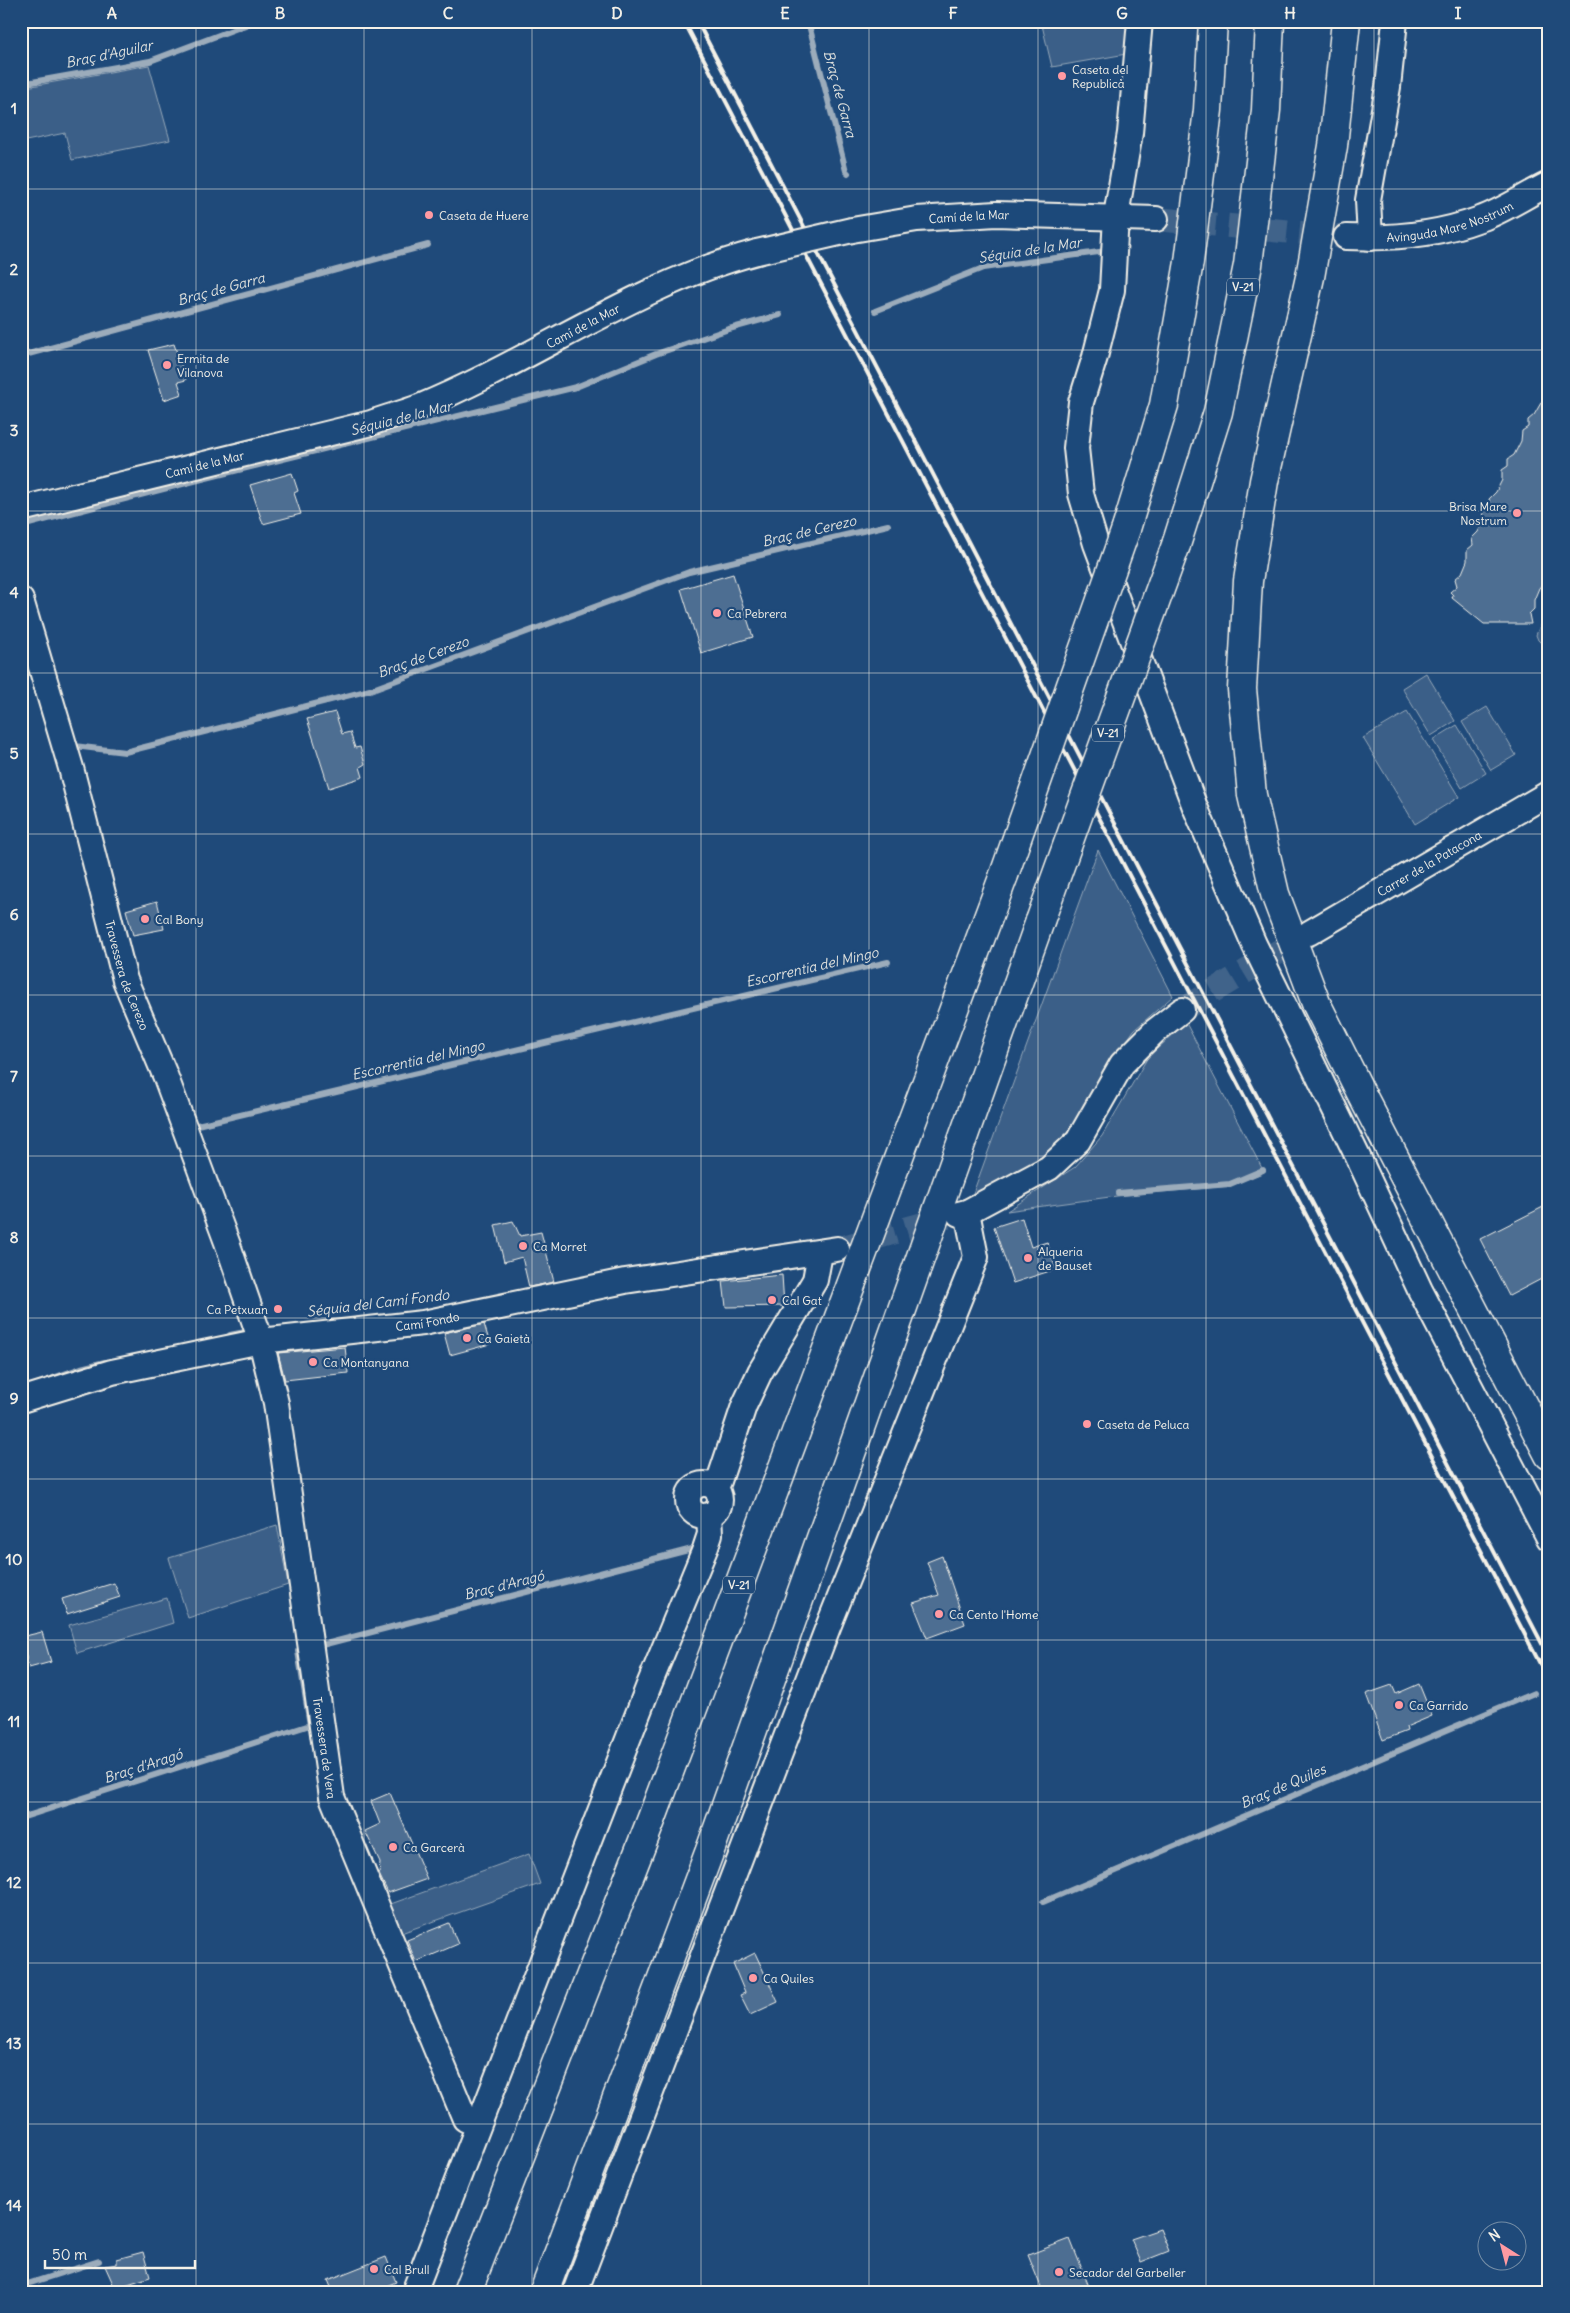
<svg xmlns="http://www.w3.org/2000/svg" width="1570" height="2313" font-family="Delius,sans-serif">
<rect width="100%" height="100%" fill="#1f4a7a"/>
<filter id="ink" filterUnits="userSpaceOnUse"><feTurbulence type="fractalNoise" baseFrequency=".02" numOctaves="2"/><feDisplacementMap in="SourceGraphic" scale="10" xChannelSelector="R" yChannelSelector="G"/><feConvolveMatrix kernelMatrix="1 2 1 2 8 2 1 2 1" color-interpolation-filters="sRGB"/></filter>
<g filter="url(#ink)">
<path fill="#3a5f88" stroke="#97a8b8" d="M1041 21H1128L1126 54 1052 67Z
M149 65 170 140 72 160 65 133 21 142V88Z
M1549 604V643L1542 644 1538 640 1536 635Z
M1426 673 1455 721 1431 736 1402 688Z
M1487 707 1516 755 1491 770 1462 722Z
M1407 712 1459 797 1415 824 1363 738Z
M1457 725 1486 773 1462 788 1433 740Z
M1098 850 1173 996 1134 1030 1096 1086 1062 1146 972 1196Z
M1186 1023 1264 1172 1230 1186 1117 1196 1007 1211 1075 1167 1102 1136 1148 1057Z
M277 1525 288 1585 188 1618 169 1558Z
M167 1598 173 1623 77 1653 69 1625Z
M529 1854 540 1884 401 1933 388 1905Z"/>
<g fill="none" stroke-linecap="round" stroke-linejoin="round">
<path stroke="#9cacbb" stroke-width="6" d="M808 21 846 171 848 173
M21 84 150 61 256 21
M875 311 983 268 1106 251
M21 356 428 245
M21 526 198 480 576 387 656 354 729 329 780 315
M73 742 74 746 125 752 370 690 689 572 888 525
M192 1122 193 1126 888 962
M1118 1193 1230 1184 1263 1170
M230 1335 245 1332
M53 1378 81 1368 105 1362
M318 1646 696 1548
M21 1818 310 1725 298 1651 303 1649
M1043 1902 1534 1693
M21 2286 99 2261"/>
</g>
<path fill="#4d6e92" stroke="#f4f1e8" d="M174 344 186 380 178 382 182 394 164 400 148 350Z
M1549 389V571L1545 575V581L1539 588 1534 600V609L1529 614 1531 624H1484L1452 598 1453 595 1450 592 1457 586 1455 579 1462 573 1467 561V550L1473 545 1472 538 1478 532 1483 522 1484 510 1490 506 1489 499 1496 492 1502 480V470L1508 466V459L1514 455 1521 441 1522 431 1528 427V420L1534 415Z
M292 473 298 491 294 493 301 514 263 524 250 485Z
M733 574 753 637 701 653 681 589Z
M335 712 342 734 350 732 355 748 360 747 365 764 360 767 363 777 329 788 307 719Z
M157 901 164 929 133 935 126 910Z
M1549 1204V1275L1509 1296 1480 1239Z
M1022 1218 1031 1247 1047 1242 1056 1269 1013 1283 994 1227Z
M513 1221 520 1236 541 1232 554 1282 529 1287 522 1257 504 1262 495 1225Z
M782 1275 784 1306 726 1307 723 1281Z
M484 1324 490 1344 450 1355 444 1333Z
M345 1347 348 1373 285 1380 278 1353Z
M942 1556 965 1624 927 1638 913 1603 939 1595 927 1562Z
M114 1583 120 1597 67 1614 62 1599Z
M42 1632 51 1662 29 1668 21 1637Z
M1419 1684 1432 1716 1406 1727 1407 1731 1383 1740 1366 1694 1392 1685 1396 1694Z
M390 1793 427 1879 388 1893 379 1874 380 1862 365 1831 380 1824 371 1801Z
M449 1923 458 1944 416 1962 407 1940Z
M755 1953 778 2002 750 2015 740 1995 745 1993 733 1964Z
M1160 2229 1169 2251 1141 2262 1131 2239Z
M1070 2239 1090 2289 1081 2292H1043L1028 2255Z
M143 2252 150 2277 115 2288 105 2266 117 2264V2259Z
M386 2257 396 2282 371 2292H333L328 2280Z"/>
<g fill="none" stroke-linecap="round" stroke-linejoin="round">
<path stroke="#3f638a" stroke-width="24" stroke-dasharray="24 12" stroke-linecap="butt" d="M1156 219 1346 237
M1182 1010 1309 933
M837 1249 947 1217"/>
<g stroke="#f4f1e8" stroke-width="28">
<g id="minor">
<path d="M1140 21 1130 133 1116 216 1112 290 1095 357 1081 402 1076 448 1081 494 1096 544 1195 807 1254 944 1358 1157 1420 1290 1549 1538"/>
<path id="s1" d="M852 230 917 219 996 214 1156 219"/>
<path id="s2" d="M1346 237C1391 239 1437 235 1480 219 1503 211 1526 195 1549 184"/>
<path d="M1370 238 1368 200 1388 87 1395 21"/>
<path id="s3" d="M21 509 371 423C387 417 403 413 419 407 534 360 636 284 757 252"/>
<path id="s4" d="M21 600 71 768 125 980 165 1075 228 1245 261 1341 276 1403 332 1797 465 2119 478 2125"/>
<path id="s5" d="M1309 933 1549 793"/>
<path d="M959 1214 967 1212 1049 1168 1078 1141 1122 1064 1155 1031 1182 1010"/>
<path id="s6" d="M21 1400 112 1372 261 1341 423 1323 625 1281 837 1249"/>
<circle cx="704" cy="1500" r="16"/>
<path d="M714 1487 719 1481 744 1406 760 1372 815 1280 820 1253"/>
<path d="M414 2292 649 1685 705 1549 710 1534 709 1515"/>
<path d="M575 2292 828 1627 976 1257 967 1212"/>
</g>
</g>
<g stroke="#f4f1e8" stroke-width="31">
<path id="major" d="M1346 21 1333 146 1310 277 1264 481 1248 581 1242 689 1252 795 1275 894 1316 1003 1362 1095 1549 1455"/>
</g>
<g stroke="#f4f1e8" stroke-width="31">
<path id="highway" d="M1126 529 1164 405 1189 262 1208 110 1213 21
M1176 545 1218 412 1248 265 1266 110 1270 21
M467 2292 652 1818 1004 875
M544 2292 712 1845 1040 921"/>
</g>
<use href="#minor" stroke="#1f4a7a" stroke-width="24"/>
<use href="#major" stroke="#1f4a7a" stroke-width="28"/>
<use href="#highway" stroke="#1f4a7a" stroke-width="28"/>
<path stroke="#f4f1e8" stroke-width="4" d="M684 21 1549 1681
M697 21 1549 1657"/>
<g stroke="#f4f1e8" stroke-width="28" stroke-linecap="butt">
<path id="minor-bridge" d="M757 252 852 230"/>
</g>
<g stroke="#f4f1e8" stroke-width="31" stroke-linecap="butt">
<path id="highway-bridge" d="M1004 875 1126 529
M1040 921 1176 545"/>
</g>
<use href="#minor-bridge" stroke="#1f4a7a" stroke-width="24"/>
<use href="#highway-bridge" stroke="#1f4a7a" stroke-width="28"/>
</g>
</g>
<path fill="none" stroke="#f4f1e8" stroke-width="1" stroke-opacity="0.55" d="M196 21V2292M364 21V2292M532 21V2292M701 21V2292M869 21V2292M1038 21V2292M1206 21V2292M1374 21V2292M21 189H1549M21 350H1549M21 511H1549M21 673H1549M21 834H1549M21 995H1549M21 1156H1549M21 1318H1549M21 1479H1549M21 1640H1549M21 1802H1549M21 1963H1549M21 2124H1549"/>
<g fill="#ff9aa2" stroke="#1f4a7a" stroke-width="2">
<circle cx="1062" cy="76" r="5"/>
<circle cx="429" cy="215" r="5"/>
<circle cx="167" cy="365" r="5"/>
<circle cx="1517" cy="513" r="5"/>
<circle cx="717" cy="613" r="5"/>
<circle cx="145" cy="919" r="5"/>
<circle cx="523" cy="1246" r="5"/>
<circle cx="1028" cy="1258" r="5"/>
<circle cx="772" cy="1300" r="5"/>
<circle cx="278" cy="1309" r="5"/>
<circle cx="467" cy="1338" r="5"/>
<circle cx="313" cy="1362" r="5"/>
<circle cx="1087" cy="1424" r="5"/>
<circle cx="939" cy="1614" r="5"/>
<circle cx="1399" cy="1705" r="5"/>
<circle cx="393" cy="1847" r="5"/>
<circle cx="753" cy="1978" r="5"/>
<circle cx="374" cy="2269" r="5"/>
<circle cx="1059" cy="2272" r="5"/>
</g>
<g text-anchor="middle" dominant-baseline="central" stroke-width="4.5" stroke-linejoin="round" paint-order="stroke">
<g fill="#1f4a7a" stroke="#b4bfc7" stroke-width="1">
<rect x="1227" y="278.5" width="32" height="17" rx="4"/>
<rect x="1092" y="724.5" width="32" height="17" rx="4"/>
<rect x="723" y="1576.5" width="32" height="17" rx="4"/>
</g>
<g font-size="11" font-weight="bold" fill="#f4f1e8">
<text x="1243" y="287">V-21</text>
<text x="1108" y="733">V-21</text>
<text x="739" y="1585">V-21</text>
</g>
<g font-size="12" fill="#f4f1e8" stroke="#1f4a7a" text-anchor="start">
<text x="1072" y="69">Caseta del<tspan x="1072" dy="14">Republicà</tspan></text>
<text x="439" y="215">Caseta de Huere</text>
<text x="177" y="358">Ermita de<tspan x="177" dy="14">Vilanova</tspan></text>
<text x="1507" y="506" text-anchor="end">Brisa Mare<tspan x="1507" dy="14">Nostrum</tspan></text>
<text x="727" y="613">Ca Pebrera</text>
<text x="155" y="919">Cal Bony</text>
<text x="533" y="1246">Ca Morret</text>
<text x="1038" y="1251">Alqueria<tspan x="1038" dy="14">de Bauset</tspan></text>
<text x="782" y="1300">Cal Gat</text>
<text x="268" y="1309" text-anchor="end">Ca Petxuan</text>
<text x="477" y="1338">Ca Gaietà</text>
<text x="323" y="1362">Ca Montanyana</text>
<text x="1097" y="1424">Caseta de Peluca</text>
<text x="949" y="1614">Ca Cento l'Home</text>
<text x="1409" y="1705">Ca Garrido</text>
<text x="403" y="1847">Ca Garcerà</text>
<text x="763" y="1978">Ca Quiles</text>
<text x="384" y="2269">Cal Brull</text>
<text x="1069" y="2272">Secador del Garbeller</text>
</g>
<g font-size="12" fill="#f4f1e8" stroke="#1f4a7a">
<text stroke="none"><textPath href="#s1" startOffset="118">Camí de la Mar</textPath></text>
<text stroke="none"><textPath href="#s2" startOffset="106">Avinguda Mare Nostrum</textPath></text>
<text stroke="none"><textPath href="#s3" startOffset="594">Camí de la Mar</textPath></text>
<text stroke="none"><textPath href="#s3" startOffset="189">Camí de la Mar</textPath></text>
<text stroke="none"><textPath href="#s5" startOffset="139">Carrer de la Patacona</textPath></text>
<text stroke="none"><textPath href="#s4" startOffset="390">Travessera de Cerezo</textPath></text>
<text stroke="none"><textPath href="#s6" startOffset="415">Camí Fondo</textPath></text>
<text stroke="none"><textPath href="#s4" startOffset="1192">Travessera de Vera</textPath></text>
</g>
<g font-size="14" font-style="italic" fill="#dee0dd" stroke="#1f4a7a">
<text transform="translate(109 54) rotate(-12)">Braç d'Aguilar</text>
<text transform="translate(840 94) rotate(75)">Braç de Garra</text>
<text transform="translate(1030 250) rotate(-9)">Séquia de la Mar</text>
<text transform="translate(221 289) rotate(-15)">Braç de Garra</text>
<text transform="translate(401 418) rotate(-14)">Séquia de la Mar</text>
<text transform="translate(809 531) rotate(-13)">Braç de Cerezo</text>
<text transform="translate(423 657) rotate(-20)">Braç de Cerezo</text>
<text transform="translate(812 967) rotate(-13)">Escorrentia del Mingo</text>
<text transform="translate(418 1060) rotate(-13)">Escorrentia del Mingo</text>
<text transform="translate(378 1303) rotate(-7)">Séquia del Camí Fondo</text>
<text transform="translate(504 1585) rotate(-14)">Braç d'Aragó</text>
<text transform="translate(143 1766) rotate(-18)">Braç d'Aragó</text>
<text transform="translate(1283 1786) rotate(-23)">Braç de Quiles</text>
</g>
</g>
<rect width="1570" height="2313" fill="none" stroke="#1f4a7a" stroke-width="55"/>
<g transform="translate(1502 2246) rotate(324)"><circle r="24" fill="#1f4a7a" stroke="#748da6"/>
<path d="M0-4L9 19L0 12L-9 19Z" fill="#ff9aa2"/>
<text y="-8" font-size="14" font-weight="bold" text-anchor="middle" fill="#f4f1e8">N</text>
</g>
<path d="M45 2260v8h150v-8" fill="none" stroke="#f4f1e8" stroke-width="2.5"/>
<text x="52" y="2260" font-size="15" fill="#f4f1e8" stroke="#1f4a7a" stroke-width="4" paint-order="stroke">50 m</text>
<rect x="28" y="28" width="1514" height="2258" fill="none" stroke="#f4f1e8" stroke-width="2"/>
<g font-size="16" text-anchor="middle" font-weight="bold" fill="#f4f1e8">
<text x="112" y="19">A</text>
<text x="280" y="19">B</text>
<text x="448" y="19">C</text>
<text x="617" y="19">D</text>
<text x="785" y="19">E</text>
<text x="953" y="19">F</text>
<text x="1122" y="19">G</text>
<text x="1290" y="19">H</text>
<text x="1458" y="19">I</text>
<text x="14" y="114">1</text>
<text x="14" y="275">2</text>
<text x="14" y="436">3</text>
<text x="14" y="598">4</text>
<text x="14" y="759">5</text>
<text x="14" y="920">6</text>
<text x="14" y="1082">7</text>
<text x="14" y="1243">8</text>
<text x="14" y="1404">9</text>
<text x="14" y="1565">10</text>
<text x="14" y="1727">11</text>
<text x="14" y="1888">12</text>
<text x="14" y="2049">13</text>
<text x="14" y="2211">14</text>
</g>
</svg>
